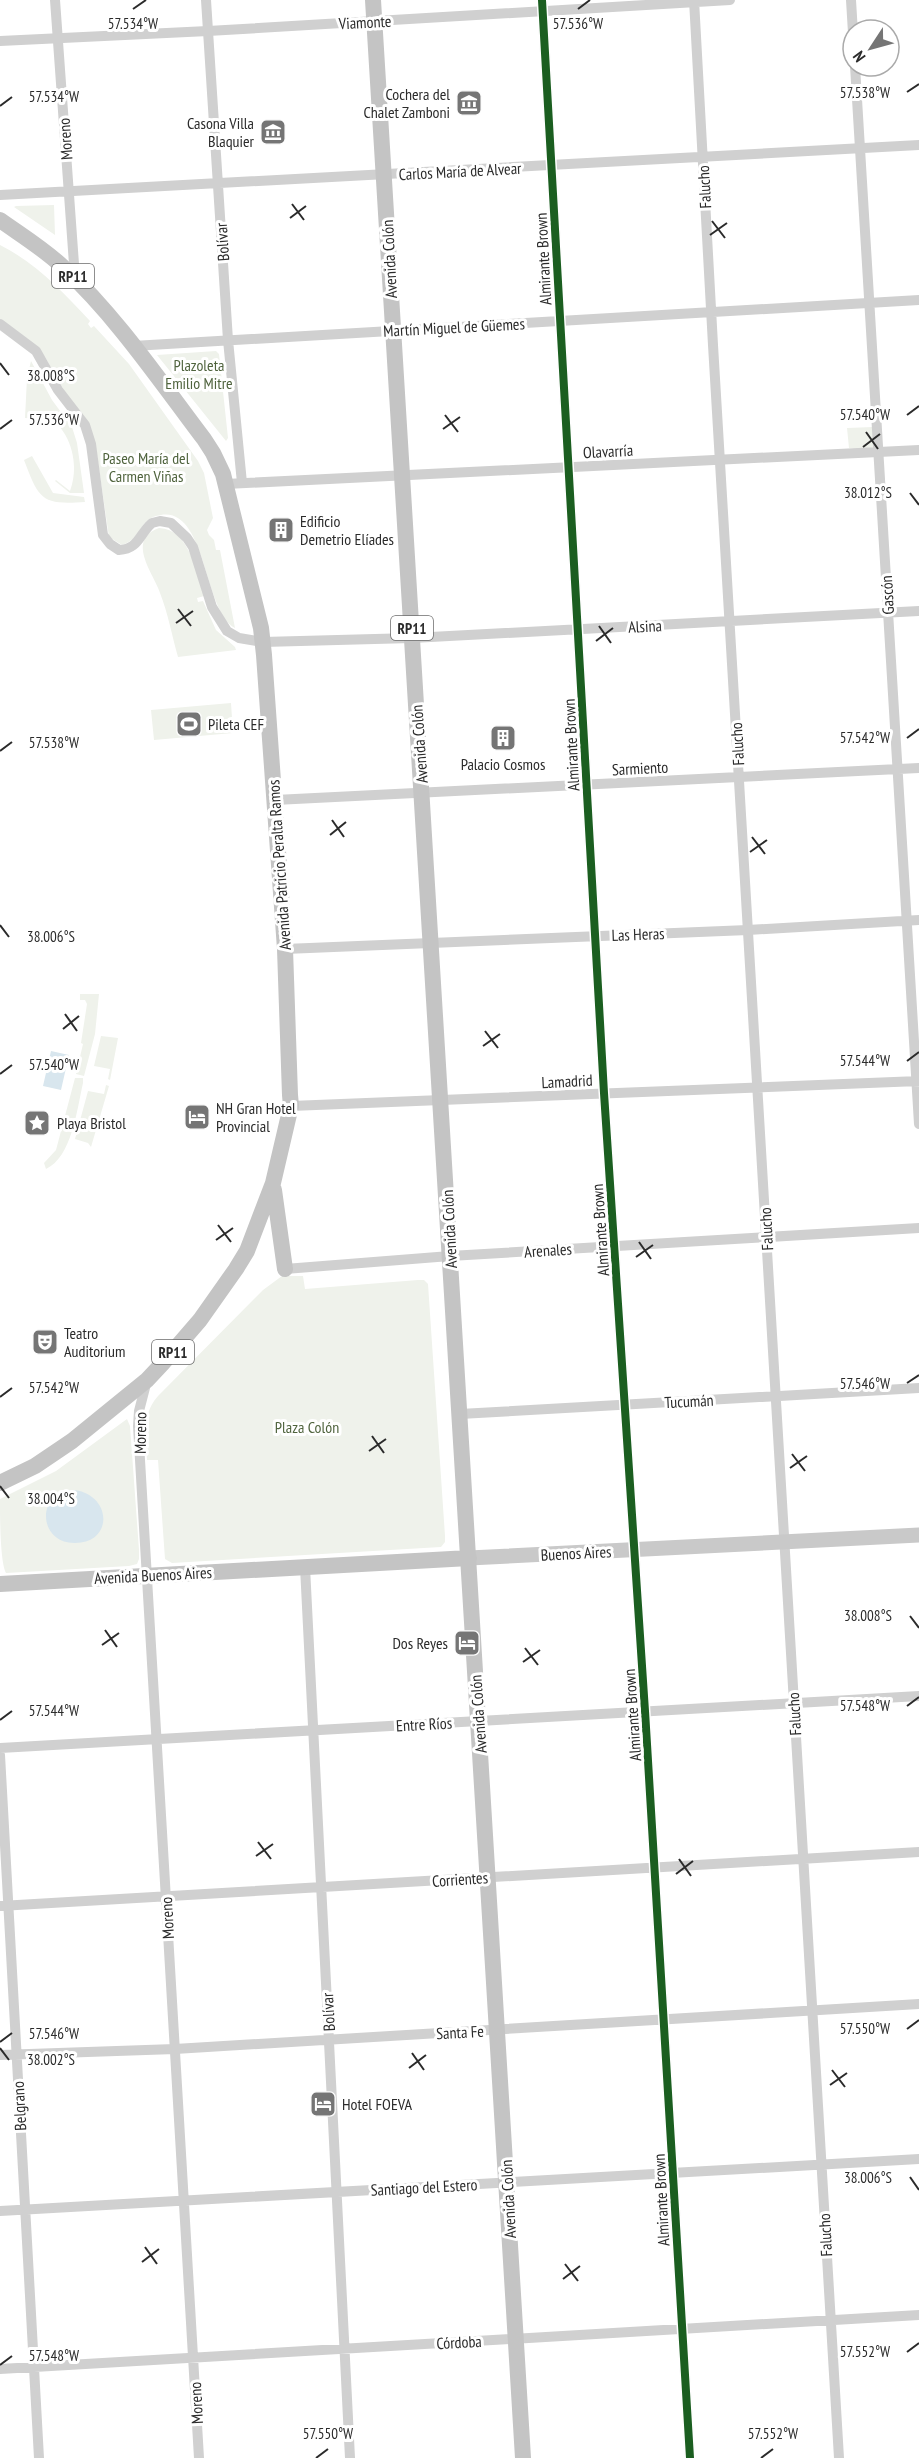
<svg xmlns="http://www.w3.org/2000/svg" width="919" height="2458" font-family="'PT Sans Narrow',sans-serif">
<rect width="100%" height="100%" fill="#fff"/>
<path fill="#eff2eb" d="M54 205 55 235 14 207 16 206Z
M0 245C36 263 63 292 90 321L88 324 91 328 94 326 129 364 198 461 204 473 213 518 207 530 209 535 214 540 216 550H220L235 628C202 610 207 500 156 516 139 521 141 539 122 545L109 537 96 448 45 357 29 340 0 319Z
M216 351 219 354 228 438 226 441 157 355Z
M31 361 52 400 72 427 77 443 84 493H70L55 481 56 480 70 491C81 461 69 426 41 411L39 419 25 418 27 378Z
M873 427 874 452 849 448 847 428Z
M32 456 53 493 84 497 85 502C42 505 39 500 24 460Z
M159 528C190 529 196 573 204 596L197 598 198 602 203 601 216 630 235 647 236 650 178 657C172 636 168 613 160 593 154 574 125 540 159 528Z
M231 703 233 733 154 740 151 710Z
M80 994H99L95 1034 84 1076 76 1074 83 1044 81 1043 87 1004 85 1000H80Z
M101 1036 118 1038 110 1080 108 1079 110 1069 94 1066Z
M75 1078H83V1083C77 1109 72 1157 46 1169L44 1163 56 1150Z
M106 1085 109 1086 91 1147 88 1143 75 1139 88 1091 104 1094Z
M282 1276H303L305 1289 418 1280H424L428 1284 445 1536V1542L441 1547 172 1563 165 1559 158 1460H147C146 1437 141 1415 158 1396L263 1290Z
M127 1419 130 1426 139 1550V1559L137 1564 129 1566 6 1573C0 1562 0 1516 0 1499L56 1471Z"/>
<path fill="#d8e6ee" d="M51 1051 69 1055 61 1090 43 1086Z
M75 1490C113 1496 113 1544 74 1543 38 1543 35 1491 75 1490Z"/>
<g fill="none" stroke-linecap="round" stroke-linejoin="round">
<path stroke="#d0d0d0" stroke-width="10" d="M55 0 75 278
M206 0 228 340 242 483
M542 0 604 1093 645 1711 690 2458
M694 0 713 345 839 2458
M851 0 853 33
M0 41 208 31 730 0
M855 66 919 1124
M0 195 919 145
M0 324 36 351 58 390 85 425 91 444 103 535 110 544 119 550C139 549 139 534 152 523L160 521 171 523 187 538 193 547 212 607 227 631 239 638 263 642 412 638 919 611
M133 346 919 300
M226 484 919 450
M275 800 919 768
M285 949 748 930 919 920
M291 1106 919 1081
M285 1269 450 1256 919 1228
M147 1380 139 1411 138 1426 199 2458
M460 1414 919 1388
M305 1567 350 2458
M0 1748 919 1696
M0 1755 39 2458
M0 1906 919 1852
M0 2055 175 2049 919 2004
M0 2211 919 2159
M0 2369 919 2315"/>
<path stroke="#c9c9c9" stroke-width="15" d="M469 1558 919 1535"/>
<path stroke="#c4c4c4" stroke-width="16" d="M373 0 523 2458
M0 220C21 235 44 249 63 267 116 316 160 381 204 439L213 453 223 474 261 628 264 655 285 949 290 1095 291 1106 273 1183 247 1251 236 1269 200 1320 162 1364 147 1380 72 1441 35 1466 0 1483
M274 1190 285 1269
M0 1584 469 1558"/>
<g stroke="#fff" stroke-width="11">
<path id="cycleway" d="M542 0 604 1093 645 1711 690 2458"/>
</g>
<use href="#cycleway" stroke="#1b5e20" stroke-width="8"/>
</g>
<path fill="none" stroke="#2b2b2b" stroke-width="2" d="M133 9 146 0M578 9 590 0M907 92 919 84M0 106 12 97M292 204 304 220M290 218 306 206M712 221 725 238M710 235 727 223M0 363 9 375M445 415 458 432M907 415 919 406M0 429 12 420M443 429 460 417M866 432 878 449M863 447 880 434M910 493 919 505M178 609 191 626M176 623 193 611M599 626 611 643M596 641 613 628M907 738 919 729M0 751 12 742M332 820 344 837M330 835 346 822M752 837 765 854M750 852 767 840M0 925 9 937M65 1014 77 1031M63 1029 79 1016M485 1031 498 1048M483 1046 500 1034M907 1061 919 1052M0 1074 12 1065M218 1225 231 1242M216 1240 233 1228M639 1242 651 1259M636 1257 653 1245M907 1383 919 1375M0 1397 12 1388M372 1436 384 1453M369 1451 386 1439M792 1454 805 1471M790 1468 807 1456M0 1486 9 1498M910 1616 919 1628M105 1630 117 1647M102 1645 119 1633M525 1648 538 1665M523 1662 540 1650M907 1706 919 1697M0 1720 12 1711M258 1842 271 1859M256 1856 273 1844M679 1859 691 1876M676 1874 693 1861M907 2029 919 2020M0 2042 12 2033M0 2048 9 2060M412 2053 424 2070M409 2068 426 2055M832 2070 845 2087M830 2085 847 2073M910 2177 919 2190M145 2247 157 2264M142 2262 159 2249M565 2264 578 2281M563 2279 580 2266M907 2352 919 2343M0 2365 12 2356M316 2458 328 2449M761 2458 773 2449"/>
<defs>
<g id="museum-square" transform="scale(1.35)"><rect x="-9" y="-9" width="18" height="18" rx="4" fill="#757575" stroke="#fff"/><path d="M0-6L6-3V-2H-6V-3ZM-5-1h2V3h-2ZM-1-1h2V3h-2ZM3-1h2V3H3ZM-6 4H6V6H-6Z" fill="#fff"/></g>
<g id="building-square" transform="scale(1.35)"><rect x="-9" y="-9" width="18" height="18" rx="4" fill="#757575" stroke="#fff"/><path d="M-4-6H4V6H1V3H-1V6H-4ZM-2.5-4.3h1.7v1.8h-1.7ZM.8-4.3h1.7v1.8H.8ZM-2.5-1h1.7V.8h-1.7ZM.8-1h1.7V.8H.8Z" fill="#fff"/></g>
<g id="stadium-square" transform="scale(1.35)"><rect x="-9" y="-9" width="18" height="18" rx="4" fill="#757575" stroke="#fff"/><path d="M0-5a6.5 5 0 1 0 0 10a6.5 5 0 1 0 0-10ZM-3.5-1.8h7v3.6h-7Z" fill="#fff"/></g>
<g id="hotel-square" transform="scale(1.35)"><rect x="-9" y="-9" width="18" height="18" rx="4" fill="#757575" stroke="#fff"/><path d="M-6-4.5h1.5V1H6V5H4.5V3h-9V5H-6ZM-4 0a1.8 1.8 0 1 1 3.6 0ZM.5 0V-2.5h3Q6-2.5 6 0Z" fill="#fff"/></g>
<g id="sight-square" transform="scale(1.35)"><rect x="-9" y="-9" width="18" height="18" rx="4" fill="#757575" stroke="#fff"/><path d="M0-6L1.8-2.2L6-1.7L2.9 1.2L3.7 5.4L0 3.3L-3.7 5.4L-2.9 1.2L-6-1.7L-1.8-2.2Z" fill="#fff"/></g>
<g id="theatre-square" transform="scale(1.35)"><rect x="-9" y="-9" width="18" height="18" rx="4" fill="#757575" stroke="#fff"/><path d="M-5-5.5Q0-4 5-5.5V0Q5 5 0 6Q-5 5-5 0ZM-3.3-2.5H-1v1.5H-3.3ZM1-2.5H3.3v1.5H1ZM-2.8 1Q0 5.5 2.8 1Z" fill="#fff"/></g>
</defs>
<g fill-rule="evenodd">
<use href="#museum-square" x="469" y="103"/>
<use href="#museum-square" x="273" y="132"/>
<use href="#building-square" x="281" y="530"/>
<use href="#stadium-square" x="189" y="724"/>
<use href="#building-square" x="503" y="738"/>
<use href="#hotel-square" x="197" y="1117"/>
<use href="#sight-square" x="37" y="1123"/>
<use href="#theatre-square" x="45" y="1342"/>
<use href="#hotel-square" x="467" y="1643"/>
<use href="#hotel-square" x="323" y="2104"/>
</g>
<g text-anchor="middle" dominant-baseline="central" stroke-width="6" stroke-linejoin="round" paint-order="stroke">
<g fill="#fff" stroke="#6b6b6b" stroke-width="1.5">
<rect x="52" y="264" width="42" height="24" rx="4.5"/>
<rect x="391" y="616" width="42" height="24" rx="4.5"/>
<rect x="152" y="1340" width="42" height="24" rx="4.5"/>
</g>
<g font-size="15" font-weight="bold" fill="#2b2b2b">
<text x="73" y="276">RP11</text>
<text x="412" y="628">RP11</text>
<text x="173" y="1352">RP11</text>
</g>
<g font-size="16" fill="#2b2b2b" stroke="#fff">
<text transform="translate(365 22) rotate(-3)">Viamonte</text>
<text transform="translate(65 139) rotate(-94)">Moreno</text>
<text transform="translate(460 171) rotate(-3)">Carlos María de Alvear</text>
<text transform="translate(704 187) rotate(-93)">Falucho</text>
<text transform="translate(222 242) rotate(-94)">Bolívar</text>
<text transform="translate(389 259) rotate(-93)">Avenida Colón</text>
<text transform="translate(543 259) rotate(-93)">Almirante Brown</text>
<text transform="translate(454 327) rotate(-3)">Martín Miguel de Güemes</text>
<text transform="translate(608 451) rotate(-3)">Olavarría</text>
<text transform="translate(887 595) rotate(-93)">Gascón</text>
<text transform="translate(645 626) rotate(-3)">Alsina</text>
<text transform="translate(419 744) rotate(-94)">Avenida Colón</text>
<text transform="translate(737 744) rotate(-93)">Falucho</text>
<text transform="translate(571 745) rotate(-93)">Almirante Brown</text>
<text transform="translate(640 768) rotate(-3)">Sarmiento</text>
<text transform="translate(279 865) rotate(-94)">Avenida Patricio Peralta Ramos</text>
<text transform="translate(638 934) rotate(-2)">Las Heras</text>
<text transform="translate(567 1081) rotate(-3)">Lamadrid</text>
<text transform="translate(449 1229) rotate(-93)">Avenida Colón</text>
<text transform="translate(766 1229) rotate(-93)">Falucho</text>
<text transform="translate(600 1230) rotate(-94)">Almirante Brown</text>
<text transform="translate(548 1250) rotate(-4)">Arenales</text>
<text transform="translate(689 1401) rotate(-3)">Tucumán</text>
<text transform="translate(140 1433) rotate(-89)">Moreno</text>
<text transform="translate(576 1553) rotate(-3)">Buenos Aires</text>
<text transform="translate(153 1575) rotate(-3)">Avenida Buenos Aires</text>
<text transform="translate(478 1714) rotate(-94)">Avenida Colón</text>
<text transform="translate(794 1714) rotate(-93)">Falucho</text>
<text transform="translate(632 1715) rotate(-94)">Almirante Brown</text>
<text transform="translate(424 1724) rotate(-3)">Entre Ríos</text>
<text transform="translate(460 1879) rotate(-4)">Corrientes</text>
<text transform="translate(167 1918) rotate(-93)">Moreno</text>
<text transform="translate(328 2012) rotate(-93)">Bolívar</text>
<text transform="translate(460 2032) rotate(-3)">Santa Fe</text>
<text transform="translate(19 2106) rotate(-93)">Belgrano</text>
<text transform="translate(424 2187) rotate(-3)">Santiago del Estero</text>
<text transform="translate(508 2199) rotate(-93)">Avenida Colón</text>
<text transform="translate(661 2200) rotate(-93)">Almirante Brown</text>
<text transform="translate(825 2235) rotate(-93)">Falucho</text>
<text transform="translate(459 2342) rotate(-3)">Córdoba</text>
<text transform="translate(196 2403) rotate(-93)">Moreno</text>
</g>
<g font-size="16" fill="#2b2b2b" stroke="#fff" text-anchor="start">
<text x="450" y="94" text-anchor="end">Cochera del<tspan x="450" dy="18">Chalet Zamboni</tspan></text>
<text x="254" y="123" text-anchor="end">Casona Villa<tspan x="254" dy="18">Blaquier</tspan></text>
<text x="300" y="521">Edificio<tspan x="300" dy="18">Demetrio Elíades</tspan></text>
<text x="208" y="724">Pileta CEF</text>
<text x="503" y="764" text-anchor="middle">Palacio Cosmos</text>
<text x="216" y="1108">NH Gran Hotel<tspan x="216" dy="18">Provincial</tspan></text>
<text x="57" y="1123">Playa Bristol</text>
<text x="64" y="1333">Teatro<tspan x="64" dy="18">Auditorium</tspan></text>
<text x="448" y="1643" text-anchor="end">Dos Reyes</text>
<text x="342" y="2104">Hotel FOEVA</text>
</g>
<g font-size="16" fill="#4f633d" stroke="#fff">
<text x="199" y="365">Plazoleta<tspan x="199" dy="18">Emilio Mitre</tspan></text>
<text x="146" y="458">Paseo María del<tspan x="146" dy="18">Carmen Viñas</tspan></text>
<text x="307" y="1427">Plaza Colón</text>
</g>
</g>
<g font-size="15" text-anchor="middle" fill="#2b2b2b" stroke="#fff" stroke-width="6" stroke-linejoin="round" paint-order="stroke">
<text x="133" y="29">57.534°W</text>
<text x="578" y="29">57.536°W</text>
<text x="865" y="98">57.538°W</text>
<text x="54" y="102">57.534°W</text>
<text x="51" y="381">38.008°S</text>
<text x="865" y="420">57.540°W</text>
<text x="54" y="425">57.536°W</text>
<text x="868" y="498">38.012°S</text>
<text x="865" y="743">57.542°W</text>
<text x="54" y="748">57.538°W</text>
<text x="51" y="942">38.006°S</text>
<text x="865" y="1066">57.544°W</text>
<text x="54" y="1070">57.540°W</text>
<text x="865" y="1389">57.546°W</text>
<text x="54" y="1393">57.542°W</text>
<text x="51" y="1504">38.004°S</text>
<text x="868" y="1621">38.008°S</text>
<text x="865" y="1711">57.548°W</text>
<text x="54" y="1716">57.544°W</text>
<text x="865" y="2034">57.550°W</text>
<text x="54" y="2039">57.546°W</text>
<text x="51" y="2065">38.002°S</text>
<text x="868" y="2183">38.006°S</text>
<text x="865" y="2357">57.552°W</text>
<text x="54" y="2361">57.548°W</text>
<text x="328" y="2439">57.550°W</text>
<text x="773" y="2439">57.552°W</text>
</g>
<g transform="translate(871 48) rotate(234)"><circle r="28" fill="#ffffff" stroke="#aaaaaa" stroke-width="1.5"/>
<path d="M0-4.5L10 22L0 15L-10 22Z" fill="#757575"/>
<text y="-9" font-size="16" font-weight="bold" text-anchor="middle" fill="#2b2b2b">N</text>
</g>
</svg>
